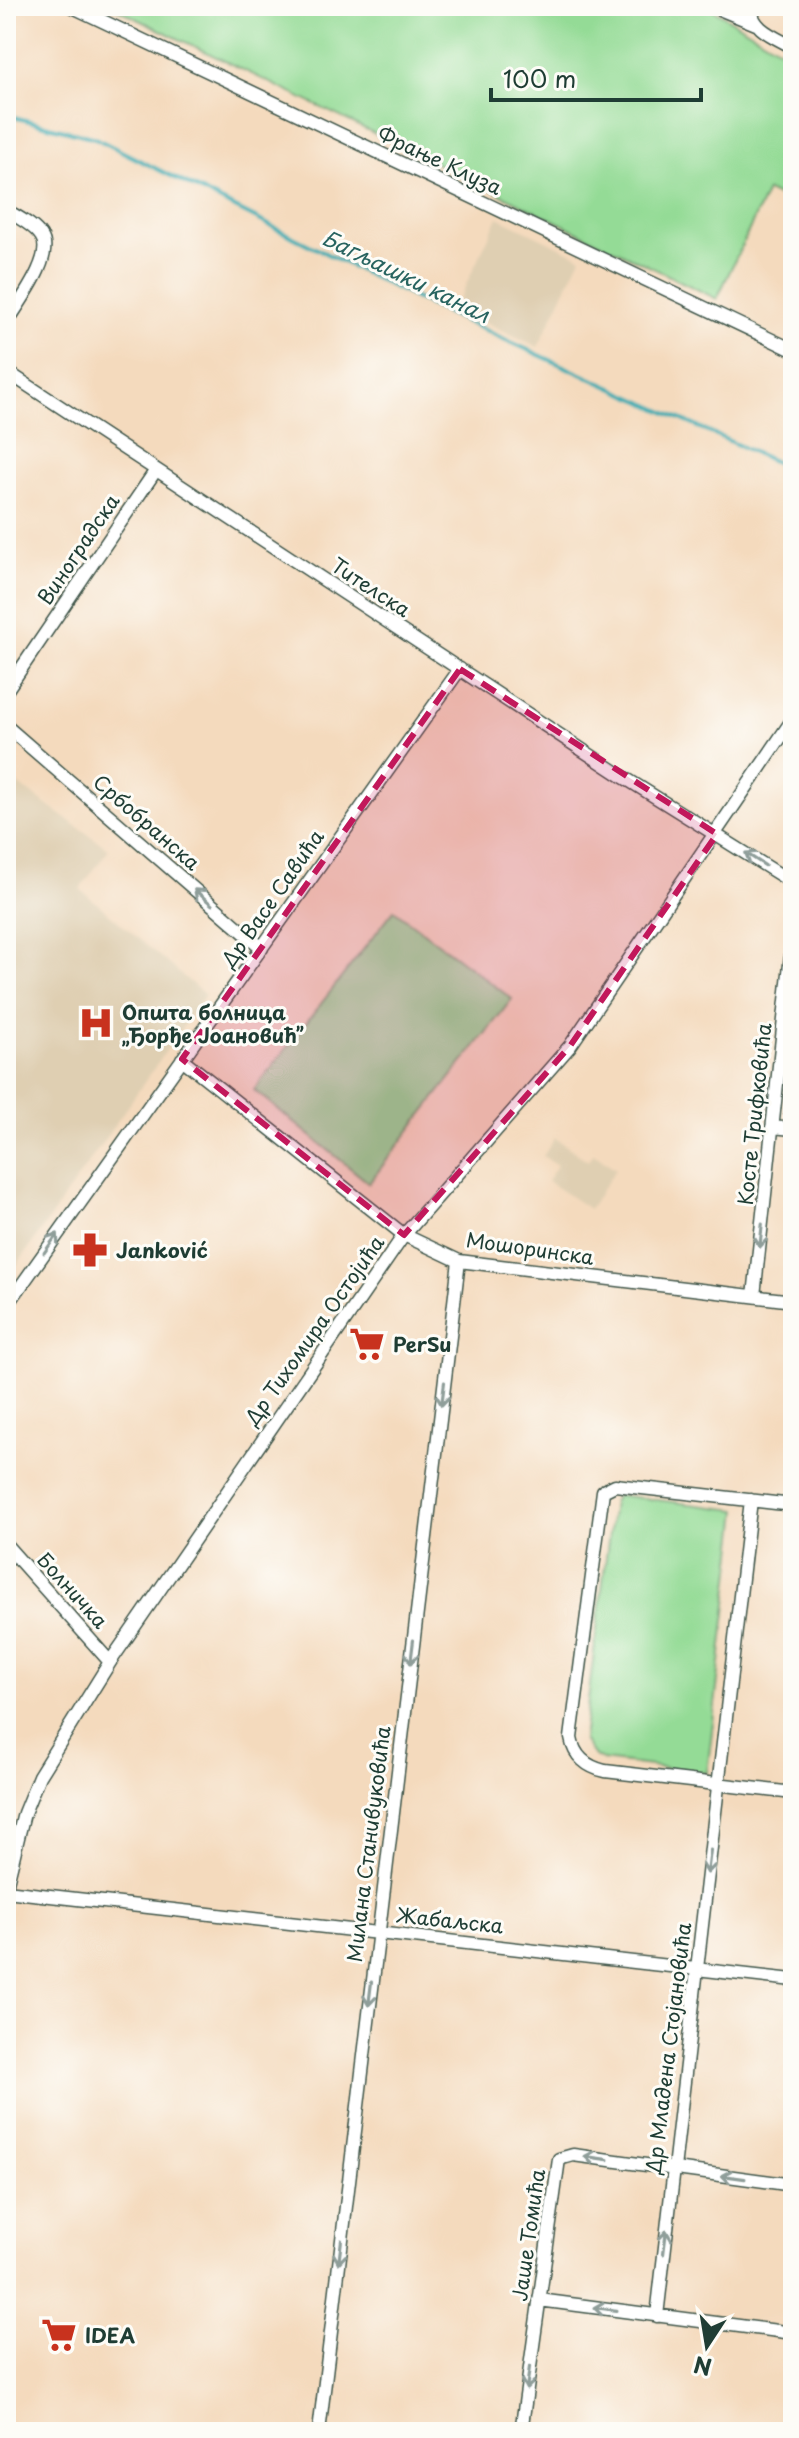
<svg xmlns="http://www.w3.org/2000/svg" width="799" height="2438" font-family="'Playpen Sans',sans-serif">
<rect width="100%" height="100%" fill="#fdfcf7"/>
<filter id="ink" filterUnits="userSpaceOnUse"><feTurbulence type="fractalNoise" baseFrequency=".0125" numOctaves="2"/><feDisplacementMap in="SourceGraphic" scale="16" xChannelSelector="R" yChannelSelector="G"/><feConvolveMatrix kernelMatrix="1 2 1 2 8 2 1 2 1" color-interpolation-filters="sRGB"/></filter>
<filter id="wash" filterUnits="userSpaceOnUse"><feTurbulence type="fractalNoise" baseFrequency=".006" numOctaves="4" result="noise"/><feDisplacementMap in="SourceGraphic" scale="32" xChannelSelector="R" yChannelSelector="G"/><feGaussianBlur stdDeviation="1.8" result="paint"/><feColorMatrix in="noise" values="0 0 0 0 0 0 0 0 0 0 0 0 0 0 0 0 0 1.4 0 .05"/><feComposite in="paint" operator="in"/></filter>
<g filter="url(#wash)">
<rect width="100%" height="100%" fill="#f4dabd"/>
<path fill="#dfcfb2" d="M498 217 581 257 538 347 455 308Z
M6 776 109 849 80 889 205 995 6 1281Z
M555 1138 588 1161 593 1153 616 1169 589 1209 547 1181 557 1166 543 1156Z"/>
<path fill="#94db96" stroke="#5a8c65" stroke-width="2" d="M111 6H707L793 57V204L767 191 717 299Z
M394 910 512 999 369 1183 254 1090Z
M617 1495 738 1510 707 1773 602 1760 594 1756 583 1740 613 1502Z"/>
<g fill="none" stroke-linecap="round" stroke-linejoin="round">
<path stroke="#38abb2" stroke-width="4" d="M6 115 95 138 431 306 793 470"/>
</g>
</g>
<g filter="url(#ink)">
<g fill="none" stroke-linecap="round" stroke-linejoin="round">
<g stroke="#3f5549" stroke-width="15">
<path id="minor" d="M71 6 793 350
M712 6 756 24
M752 6C748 28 777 38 793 47
M6 210C17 217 34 225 41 236 56 256 17 305 6 324
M6 371 625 778 793 883
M6 691 156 470
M6 726 262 948
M182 1059 404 1235 459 1261 793 1301
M772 1127 793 1129
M754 1296 793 936
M6 1307 460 669
M793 1505 615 1485 603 1491 571 1738C574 1756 587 1767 605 1771L793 1793
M6 1545 110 1662
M6 1887 24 1813 39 1776 110 1662 404 1235 570 1046 793 719
M6 1891 793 1980
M539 2300 793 2333
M657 2316 751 1500
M319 2432 459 1261
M521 2432 559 2159 573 2155 793 2185"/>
</g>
<use href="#minor" stroke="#fff" stroke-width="12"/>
</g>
<defs><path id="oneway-shaft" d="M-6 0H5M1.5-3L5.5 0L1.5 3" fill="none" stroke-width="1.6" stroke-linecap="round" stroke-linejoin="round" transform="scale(2)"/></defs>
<g stroke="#8f9e9a">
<use href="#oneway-shaft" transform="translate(755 859) rotate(-147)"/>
<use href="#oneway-shaft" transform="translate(203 897) rotate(-139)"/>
<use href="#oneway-shaft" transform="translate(761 1236) rotate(96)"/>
<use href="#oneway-shaft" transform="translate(51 1243) rotate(-55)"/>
<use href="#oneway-shaft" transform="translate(443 1394) rotate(97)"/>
<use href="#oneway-shaft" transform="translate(412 1652) rotate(97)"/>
<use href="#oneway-shaft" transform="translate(709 1862) rotate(97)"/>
<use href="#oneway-shaft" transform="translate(370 1994) rotate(97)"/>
<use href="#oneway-shaft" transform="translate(596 2158) rotate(-172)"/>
<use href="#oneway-shaft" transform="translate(733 2177) rotate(-172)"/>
<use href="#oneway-shaft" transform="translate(665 2242) rotate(-83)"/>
<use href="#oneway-shaft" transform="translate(340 2252) rotate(97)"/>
<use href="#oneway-shaft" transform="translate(605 2309) rotate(-173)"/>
<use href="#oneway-shaft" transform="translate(528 2378) rotate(98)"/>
</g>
</g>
<path fill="#c2185b" fill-opacity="0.2" stroke="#c2185b" stroke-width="6" stroke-dasharray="16 10" stroke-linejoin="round" d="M460 669 717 834 570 1046 404 1235 182 1059Z"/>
<defs>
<g id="hospital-bare" transform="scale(2.76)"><path d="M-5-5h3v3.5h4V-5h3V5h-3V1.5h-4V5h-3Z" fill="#c8321e" stroke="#fdfcf7" stroke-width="2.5" paint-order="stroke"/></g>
<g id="pharmacy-bare" transform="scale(2.76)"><path d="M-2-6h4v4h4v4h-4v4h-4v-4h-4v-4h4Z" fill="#c8321e" stroke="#fdfcf7" stroke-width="2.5" paint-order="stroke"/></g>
<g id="supermarket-bare" transform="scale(2.76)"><path d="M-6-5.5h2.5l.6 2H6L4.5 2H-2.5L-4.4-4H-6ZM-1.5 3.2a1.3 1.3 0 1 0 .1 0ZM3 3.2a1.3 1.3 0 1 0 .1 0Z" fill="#c8321e" stroke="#fdfcf7" stroke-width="2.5" paint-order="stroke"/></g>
</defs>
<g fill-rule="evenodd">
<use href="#hospital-bare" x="96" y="1023"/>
<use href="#pharmacy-bare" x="90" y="1250"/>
<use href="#supermarket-bare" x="367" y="1344"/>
<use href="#supermarket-bare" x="59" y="2335"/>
</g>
<g text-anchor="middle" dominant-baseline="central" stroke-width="6" stroke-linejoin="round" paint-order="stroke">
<g font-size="20" fill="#1f3d34" stroke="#fdfcf7">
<text transform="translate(440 160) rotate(25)">Фрање Клуза</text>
<text transform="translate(78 549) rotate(-56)">Виноградска</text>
<text transform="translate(371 587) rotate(33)">Тителска</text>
<text transform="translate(147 822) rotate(41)">Србобранска</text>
<text transform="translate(272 898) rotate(-55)">Др Васе Савића</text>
<text transform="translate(754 1114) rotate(-84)">Косте Трифковића</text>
<text transform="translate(530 1248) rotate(8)">Мошоринска</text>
<text transform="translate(314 1330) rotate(-55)">Др Тихомира Остојића</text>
<text transform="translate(73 1590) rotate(48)">Болничка</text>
<text transform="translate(368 1844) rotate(-83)">Милана Станивуковића</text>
<text transform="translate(450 1920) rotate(6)">Жабаљска</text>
<text transform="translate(668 2048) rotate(-83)">Др Младена Стојановића</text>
<text transform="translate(528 2235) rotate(-82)">Јаше Томића</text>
</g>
<g font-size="20" font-weight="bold" fill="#1f3d34" stroke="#fdfcf7" text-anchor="start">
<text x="122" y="1012">Општа болница<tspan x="122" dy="23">„Ђорђе Јоановић”</tspan></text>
<text x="116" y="1250">Janković</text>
<text x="393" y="1344">PerSu</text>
<text x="85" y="2335">IDEA</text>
</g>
<g font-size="22" font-style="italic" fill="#286460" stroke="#fdfcf7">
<text transform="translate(407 275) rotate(26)">Багљашки канал</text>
</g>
</g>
<rect width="799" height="2438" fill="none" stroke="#fdfcf7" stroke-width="32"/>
<g transform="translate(707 2346) rotate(192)" stroke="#fdfcf7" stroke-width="6" paint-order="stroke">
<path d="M0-6L14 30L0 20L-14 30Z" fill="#1f3d34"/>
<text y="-12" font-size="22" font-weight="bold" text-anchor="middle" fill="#1f3d34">N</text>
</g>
<path d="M491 88v12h210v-12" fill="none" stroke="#1f3d34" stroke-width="4"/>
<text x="503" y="88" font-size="24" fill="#1f3d34" stroke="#fdfcf7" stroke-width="6" paint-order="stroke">100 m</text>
</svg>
